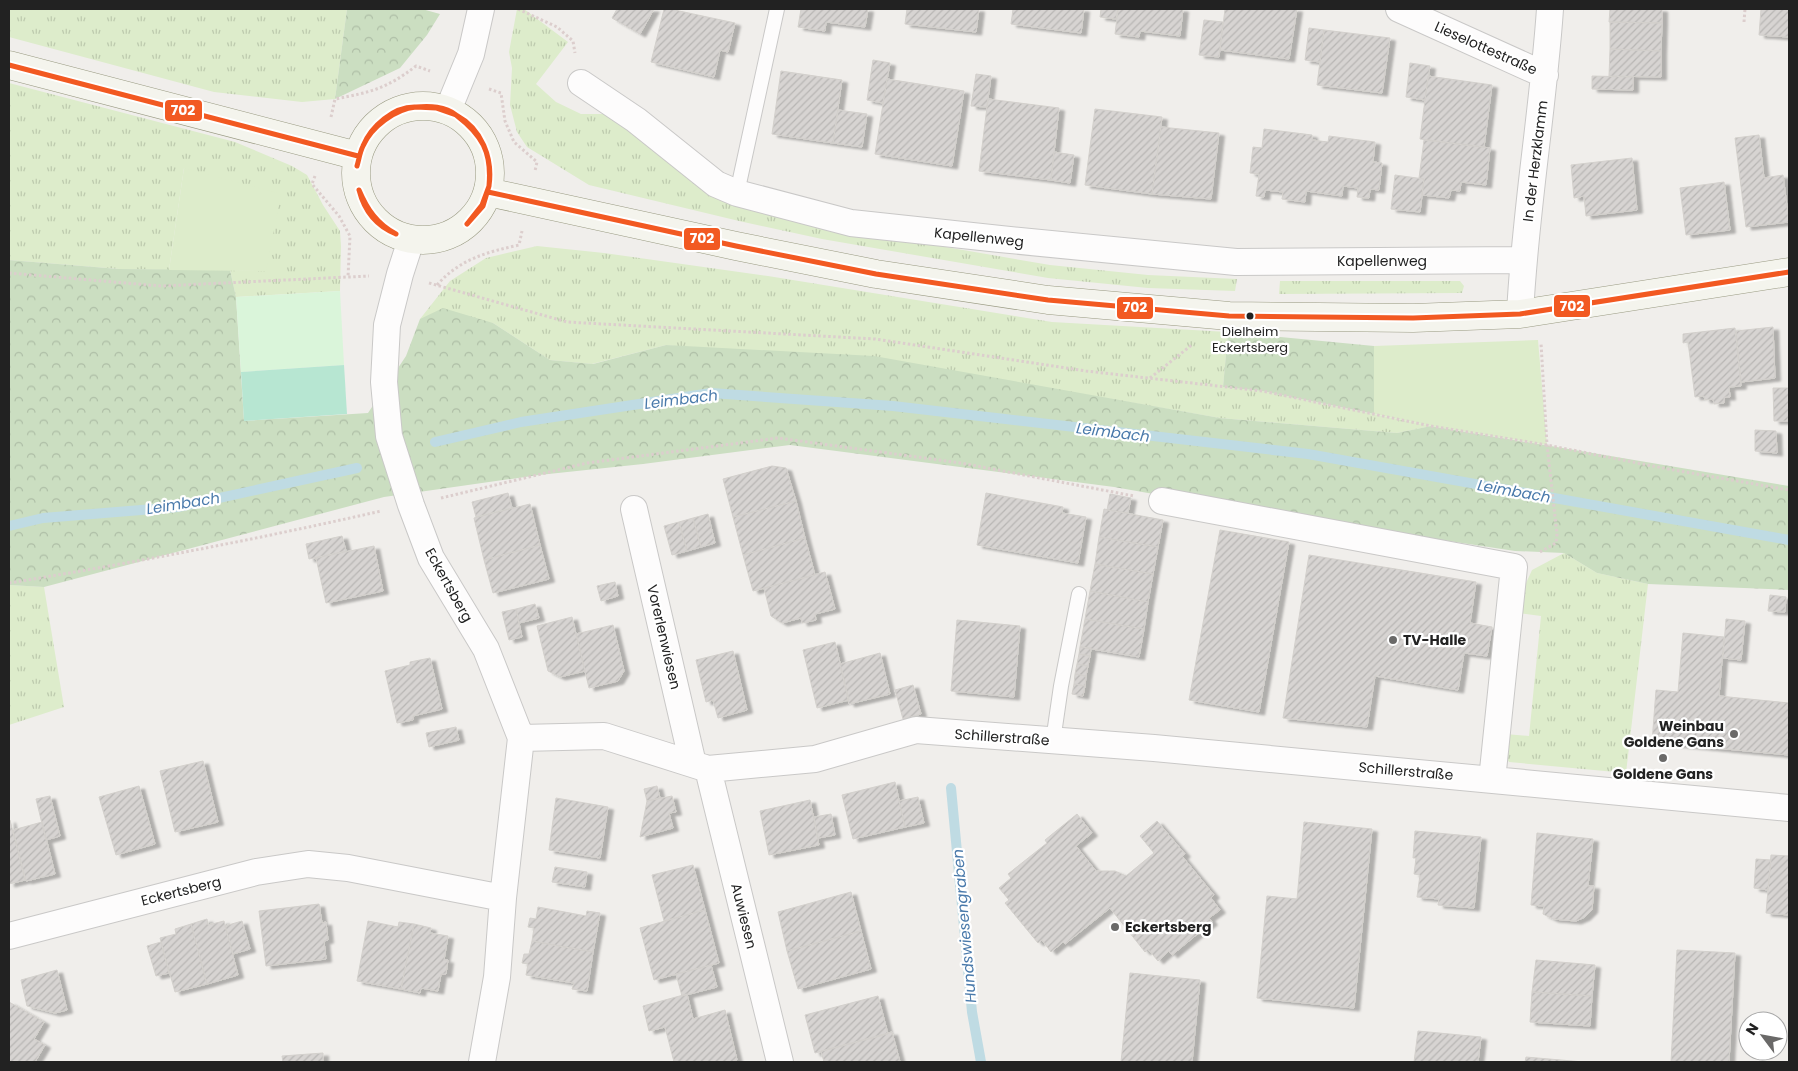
<svg xmlns="http://www.w3.org/2000/svg" width="1798" height="1071" font-family="Poppins,sans-serif">
<defs>
<pattern id="grass-tufts" width="24" height="20" patternUnits="userSpaceOnUse" patternTransform="scale(1.25)"><rect width="24" height="20" fill="#ddeccb"/><path d="M3 7l-1-3M5 7V3M7 7l1-3M15 17l-1-3M17 17v-4M19 17l1-3" fill="none" stroke="#bdcaae"/></pattern>
<pattern id="forest-crowns" width="20" height="18" patternUnits="userSpaceOnUse" patternTransform="scale(1.25)"><rect width="20" height="18" fill="#cbdec1"/><path d="M2 6a3 3 0 1 1 6 0M12 15a3 3 0 1 1 6 0" fill="none" stroke="#aebea6"/></pattern>
<pattern id="building-hatch" width="6" height="6" patternUnits="userSpaceOnUse" patternTransform="scale(1.25)"><rect width="6" height="6" fill="#d7d4d2"/><path d="M-1 1l2-2M0 6l6-6M5 7l2-2" fill="none" stroke="#b8b6b4"/></pattern>
<filter id="shadow"><feDropShadow dx="5.5" dy="3" stdDeviation="1" flood-color="#0004"/></filter>
</defs>
<rect width="100%" height="100%" fill="#f0eeeb"/>
<path fill="url(#grass-tufts)" d="M9 9H347L335 99 302 102 214 92 9 37Z
M517 9H524L568 42 536 84 556 102 581 114H612L699 179 712 197 824 226 1050 265 1148 275 1237 279 1235 291 1148 288 1048 278 822 239 739 221 589 185 527 147 517 132 510 105 512 68 509 52Z
M9 83 235 142 292 166 307 175 323 205 340 231 341 246 340 291 236 297 230 270 266 271 184 168 169 270 119 269 9 260Z
M537 246 604 253 768 276 1052 322 1228 332 1223 387 1262 391 1431 426 1397 433 1220 418 1082 394 666 345 592 364 550 360 493 323 420 319 450 281 486 258Z
M1280 281H1460L1464 286 1462 293 1279 294Z
M1564 553 1597 573 1648 584 1626 773 1509 762 1504 754 1505 734 1529 736 1541 616 1518 613 1521 594 1532 570Z
M9 585 44 587 64 707 9 725Z"/>
<path fill="url(#forest-crowns)" d="M347 9H422L440 14 427 35 400 68 335 99Z
M9 260 119 269 230 270 236 297 244 421 368 413 406 356 420 319 443 308 493 323 550 360 593 364 666 345 874 356 1220 418 1397 433 1431 426 1789 486V590L1648 584 1597 573 1564 553 1515 551 1250 511 1114 487 790 445 643 464 539 475 384 497 44 587 9 585Z
M1228 332 1374 346V414L1262 391 1223 387Z"/>
<path fill="#daf5da" d="M340 291 344 365 241 372 236 297Z"/>
<path fill="#ddeccb" d="M184 168 281 194 266 271 169 270Z
M1538 340 1547 445 1431 426 1374 414V346Z"/>
<path fill="#b7e6d2" d="M344 365 347 414 244 421 241 372Z"/>
<g fill="none" stroke-linecap="round" stroke-linejoin="round">
<path stroke="#bfdbe3" stroke-width="10" d="M435 442 521 422 711 393 893 406 1308 454 1789 540
M9 526 43 518 178 507 357 468
M951 788 972 1012 981 1062"/>
</g>
<path fill="url(#building-hatch)" stroke="#d3d0cc" filter="url(#shadow)" d="M617 9H654L640 34 612 18Z
M664 9H670L735 23 728 52 720 50 714 77 651 62Z
M801 9H868L865 27 826 22 825 31 798 27Z
M907 9H979L976 32 905 24Z
M1013 9H1084L1081 33 1011 24Z
M1101 9H1118L1116 19 1100 17Z
M1118 9H1183L1180 36 1140 31 1139 37 1115 34Z
M1225 9H1297L1289 59 1220 50Z
M1610 9H1662V23L1609 22Z
M1761 9H1789V37L1759 35Z
M1204 20 1223 22 1219 57 1199 55Z
M1610 22 1662 23 1661 51 1610 49Z
M1309 28 1324 30 1320 62 1305 60Z
M1324 30 1390 38 1382 93 1317 85Z
M1610 49 1661 51V77L1609 76Z
M873 60 890 63 883 103 867 100Z
M1410 63 1430 66 1425 100 1406 97Z
M781 71 842 80 833 143 772 134Z
M976 74 991 76 987 107 971 106Z
M1428 76 1492 85 1484 147 1420 139Z
M1592 76 1633 77V90L1592 89Z
M887 79 964 91 952 166 875 154Z
M988 99 1059 108 1051 180 979 171Z
M1095 109 1162 117 1152 194 1085 185Z
M838 110 867 114 862 147 833 143Z
M1161 127 1219 133 1211 199 1152 194Z
M1264 129 1312 135V140L1328 142 1329 136 1375 142 1373 162 1382 163 1379 190 1370 189 1369 198 1357 197 1358 188 1343 186 1342 196 1306 191 1305 202 1282 199 1283 192 1265 190 1264 197 1256 196 1259 174 1250 173 1253 147 1262 148Z
M1759 135 1764 178 1783 175 1789 222 1746 227 1735 138Z
M1424 140 1490 148 1486 185 1461 182 1460 191 1451 190 1449 198 1422 195 1424 179 1419 178Z
M1054 152 1074 155 1070 183 1051 180Z
M1632 158 1637 210 1586 216 1584 196 1574 198 1571 165Z
M1395 175 1424 179 1420 212 1391 209Z
M1724 182 1730 230 1686 235 1680 188Z
M1773 327 1775 378 1741 382 1736 331Z
M1735 328 1741 386 1729 387 1730 397H1724V403L1714 404 1713 399 1705 400 1704 396 1695 397 1688 342 1683 343V334Z
M1773 388H1789V421H1774Z
M1755 430 1776 431 1777 453 1755 451Z
M772 466 786 468 796 501 733 517 723 479Z
M508 493 512 508 476 517 472 502Z
M986 493 1063 507 1062 513 1086 517 1078 563 977 545Z
M1110 494 1131 498 1128 513 1107 510Z
M796 501 805 538 743 555 733 517Z
M530 504 540 545 484 560 474 518Z
M1104 509 1163 520 1158 547 1099 537Z
M708 514 715 543 701 547 693 518Z
M693 518 701 547 687 551 679 522Z
M679 522 687 551 672 555 664 526Z
M1220 530 1289 542 1259 712 1189 700Z
M342 536 346 551 309 559 306 544Z
M1099 537 1158 547 1153 574 1095 564Z
M805 538 815 575 753 591 743 555Z
M540 545 549 579 493 593 484 560Z
M374 546 383 591 326 603 316 558Z
M1309 555 1476 582 1470 623 1492 627 1487 656 1464 653 1458 690 1375 676 1367 727 1283 718Z
M1095 564 1153 574 1148 602 1090 591Z
M825 572 835 609 815 614 816 620 802 623 801 618 782 623 771 616 764 588Z
M615 582 618 596 601 601 597 586Z
M1090 591 1148 602 1144 629 1085 619Z
M1770 595 1786 597 1785 612 1768 611Z
M535 604 539 618 519 623 516 609Z
M516 609 522 637 509 640 502 612Z
M572 617 585 671 560 677 548 671 537 626Z
M1085 619 1144 629 1139 657 1080 647Z
M1726 619 1745 621 1741 660 1723 658Z
M957 620 1020 626 1014 697 951 691Z
M613 625 624 671 618 681 589 688 576 634Z
M1683 633 1724 637 1719 696 1789 703V755L1652 742 1656 690 1678 692Z
M835 642 849 700 817 708 803 650Z
M1080 647 1091 648 1090 656 1079 654Z
M733 651 747 710 718 718 713 700 706 702 696 660Z
M880 653 890 694 849 704 840 664Z
M1079 654 1090 656 1088 666 1077 664Z
M430 658 442 709 413 716V720L397 723 385 671 410 665V662Z
M1077 664 1088 666 1086 676 1075 674Z
M1075 674 1086 676 1085 686 1074 684Z
M1074 684 1085 686 1083 696 1072 694Z
M913 685 921 714 903 719 895 690Z
M456 727 459 740 429 747 426 733Z
M203 761 218 822 175 832 160 771Z
M895 782 905 827 853 839 842 795Z
M139 786 155 844 116 855 99 797Z
M657 786 660 798 647 801 644 789Z
M50 796 60 836 46 840 36 799Z
M672 796 676 812 669 813 673 828 640 837 647 801Z
M918 797 924 823 905 827 899 801Z
M556 798 608 807 600 858 549 850Z
M810 800 819 845 769 855 760 811Z
M831 814 835 835 818 838 814 817Z
M1077 814 1092 833 1076 846 1096 871H1115L1126 876 1154 853 1140 836 1157 821 1185 854 1182 856 1214 895 1211 898 1220 910 1209 918 1212 922 1172 955 1169 951 1158 961 1148 949 1145 952 1110 908 1065 944 1063 942 1051 952 1042 940 1038 943 1005 903 1009 900 999 888 1011 878 1008 874 1047 843 1045 840Z
M9 820H10L25 880 9 884Z
M42 822 55 874 26 881 13 830Z
M1304 822 1372 829 1354 1008 1257 998 1267 896 1297 899Z
M1415 831 1481 837 1474 908 1438 905 1439 899 1417 897 1420 875 1414 874 1416 858H1413Z
M1537 833 1593 839 1588 886H1594L1592 910 1585 917 1576 921 1553 919 1543 914 1544 906 1531 905Z
M1771 855 1789 856V915L1766 913Z
M1756 859 1771 860 1768 890 1754 888Z
M693 865 705 910 664 921 652 875Z
M555 867 587 872 585 887 552 882Z
M851 892 861 931 787 951 778 912Z
M319 904 322 923 326 922 328 940 324 941 326 959 266 966 259 911Z
M538 907 586 916 587 911 600 913 593 952 532 941 534 928 528 927 530 918 536 919Z
M705 910 719 963 654 980 640 928Z
M207 919 208 925 224 921 238 975 207 984 191 924Z
M242 921 250 949 233 954 225 926Z
M368 921 398 927 399 922 414 924 401 989 357 981Z
M191 924 207 984 175 992 160 938 176 934 175 929Z
M414 924 431 928 430 933 448 936 444 960H448L446 974H441L438 991 421 988 420 993 401 989Z
M861 931 871 969 798 989 787 951Z
M532 941 593 952 587 991 572 989 574 983 526 975 528 964 522 963 524 954H529Z
M161 942 169 973 156 976 147 946Z
M1677 950 1735 953 1729 1062H1671Z
M1536 960 1595 965 1592 996 1532 992Z
M711 965 717 987 682 996 676 974Z
M57 970 67 1010 55 1013 27 1006 21 980Z
M1130 973 1200 980 1192 1062H1121Z
M1532 992 1592 996 1590 1026 1530 1022Z
M687 994 693 1019 725 1010 737 1060 731 1062H674L665 1027 649 1031 643 1006Z
M878 996 888 1034 815 1053 805 1015Z
M9 1002 44 1022 34 1039 45 1045 35 1062H9Z
M1418 1031 1481 1037 1478 1062H1414Z
M892 1032 900 1062H824L821 1051Z
M323 1053V1062H283L282 1056Z
M1526 1057 1584 1062H1525Z"/>
<g fill="none" stroke-linecap="round" stroke-linejoin="round">
<g stroke="#c9c8c7" stroke-width="16">
<path id="service" d="M737 193 777 9
M1053 741 1061 686 1079 594"/>
</g>
<g stroke="#c9c8c7" stroke-width="28">
<path id="minor" d="M1399 9 1545 75
M581 83 636 120 716 184 737 193 851 223 1000 239 1236 262 1523 260
M448 110 471 54 481 9
M411 240 400 274 387 325 384 382 389 436 411 505 431 558 486 649 521 738 503 898 497 977 482 1062
M1520 314C1525 212 1543 111 1550 9
M1162 501 1514 567 1492 780
M634 509 693 764
M521 738 604 736 708 769 815 759 916 730 1154 748 1789 808
M708 769 780 1062
M9 936 256 872 308 864 348 868 503 898"/>
</g>
<g stroke="#999a82" stroke-width="29">
<path id="secondary" d="M9 65 358 156
M356 173a67 67 0 1 1 134 0a67 67 0 1 1-134 0Z
M488 192 736 246 876 274 1048 300 1229 316 1413 318 1520 314 1789 272"/>
</g>
<path stroke="#dccecd" stroke-width="3" stroke-dasharray="2.5 2.5" stroke-linecap="butt" d="M518 9 557 27 573 41 575 53
M1744 22 1745 9
M489 89 501 93 505 121 514 142 537 162 535 171
M331 117 335 99C371 92 386 89 416 66L430 71
M315 176 312 184 339 216 350 236 348 277
M9 273 161 286 369 276
M429 283 567 322 875 339 1086 371 1262 391 1431 426 1547 445 1668 469 1789 490
M437 285C460 259 487 252 519 245L522 231
M1150 378 1193 344
M441 498 587 463 778 438 961 463 1134 496
M1540 552 1556 543 1557 534 1547 445 1541 343
M9 583C133 563 258 539 381 511"/>
<use href="#service" stroke="#fdfcfc" stroke-width="14"/>
<use href="#minor" stroke="#fdfcfc" stroke-width="26"/>
<use href="#secondary" stroke="#f4f4ed" stroke-width="28"/>
<g stroke="#fff" stroke-width="9">
<path id="bus-1" d="M9 65 358 156
M416 107 436 108 456 115
M416 107C430 106 445 106 456 115
M456 115C482 129 493 158 489 186
M456 115C482 135 492 152 489 186
M357 166C359 159 360 152 363 146 371 126 394 106 416 107
M357 166C359 159 360 152 363 146 371 127 395 109 416 107
M359 190C367 209 377 224 396 234
M359 190C364 210 376 226 396 234
M488 192 736 246 876 274 1048 300 1229 316 1413 318 1520 314 1789 272
M467 224 482 205 489 186
M467 224 483 206 489 186"/>
</g>
<use href="#bus-1" stroke="#f25922" stroke-width="5"/>
</g>
<circle fill="#222" stroke="#fff" stroke-width="2" cx="1250" cy="316" r="4.5"/>
<g fill="#6a6968" stroke="#fff" stroke-width="2">
<circle cx="1393" cy="640" r="5"/>
<circle cx="1734" cy="734" r="5"/>
<circle cx="1663" cy="758" r="5"/>
<circle cx="1115" cy="927" r="5"/>
</g>
<g text-anchor="middle" dominant-baseline="central" stroke-width="4.5" stroke-linejoin="round" paint-order="stroke">
<g font-size="13" fill="#222" stroke="#fff">
<text x="1250" y="331">Dielheim<tspan x="1250" dy="16">Eckertsberg</tspan></text>
</g>
<g font-size="14" fill="#222" stroke="#fff">
<text transform="translate(1486 48) rotate(24)">Lieselottestraße</text>
<text transform="translate(1535 161) rotate(-83)">In der Herzklamm</text>
<text transform="translate(979 237) rotate(6)">Kapellenweg</text>
<text x="1382" y="261">Kapellenweg</text>
<text transform="translate(449 585) rotate(61)">Eckertsberg</text>
<text transform="translate(664 637) rotate(77)">Vorerlenwiesen</text>
<text transform="translate(1002 737) rotate(4)">Schillerstraße</text>
<text transform="translate(1406 771) rotate(5)">Schillerstraße</text>
<text transform="translate(181 891) rotate(-14)">Eckertsberg</text>
<text transform="translate(744 916) rotate(76)">Auwiesen</text>
</g>
<g font-size="14" font-weight="bold" fill="#222" stroke="#fff" text-anchor="start">
<text x="1403" y="640">TV-Halle</text>
<text x="1724" y="726" text-anchor="end">Weinbau<tspan x="1724" dy="16">Goldene Gans</tspan></text>
<text x="1663" y="774" text-anchor="middle">Goldene Gans</text>
<text x="1125" y="927">Eckertsberg</text>
</g>
<g font-size="15" font-style="italic" fill="#4a7aab" stroke="#fff">
<text transform="translate(681 399) rotate(-7)">Leimbach</text>
<text transform="translate(1113 432) rotate(7)">Leimbach</text>
<text transform="translate(1514 491) rotate(10)">Leimbach</text>
<text transform="translate(183 503) rotate(-9)">Leimbach</text>
<text transform="translate(964 926) rotate(-95)">Hundswiesengraben</text>
</g>
</g>
<g stroke="#fff" stroke-width="2">
<rect x="164" y="99" width="39" height="23" rx="5" fill="#f25922"/>
<rect x="683" y="227" width="38" height="24" rx="5" fill="#f25922"/>
<rect x="1553" y="294" width="38" height="24" rx="5" fill="#f25922"/>
<rect x="1116" y="296" width="38" height="24" rx="5" fill="#f25922"/>
</g>
<g font-size="14" text-anchor="middle" font-weight="bold" fill="#fff">
<text x="183" y="115">702</text>
<text x="702" y="243">702</text>
<text x="1572" y="311">702</text>
<text x="1135" y="312">702</text>
</g>
<rect width="1798" height="1071" fill="none" stroke="#222222" stroke-width="20"/>
<g transform="translate(1763 1036) rotate(302)"><circle r="24" fill="#ffffff" stroke="#a7a7a7"/>
<path d="M0-4L9 19L0 12L-9 19Z" fill="#6a6968"/>
<text y="-8" font-size="14" font-weight="bold" text-anchor="middle" fill="#222222">N</text>
</g>
</svg>
